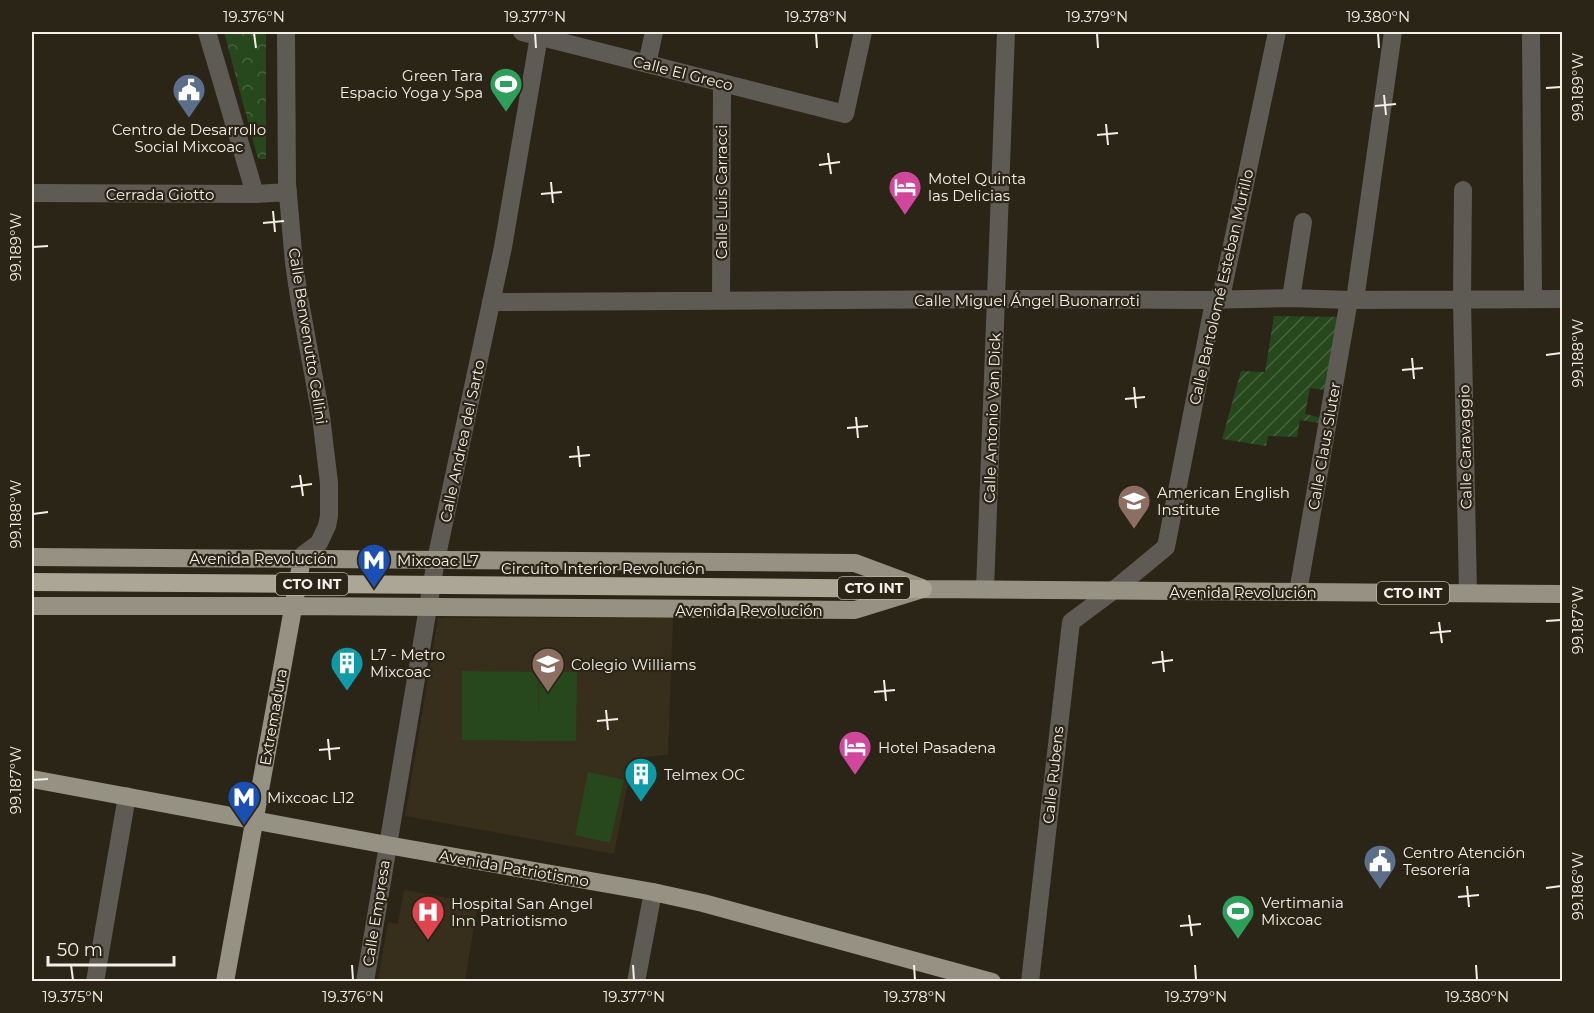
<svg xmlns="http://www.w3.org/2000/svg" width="1594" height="1013" font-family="Montserrat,sans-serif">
<defs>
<pattern id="forest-crowns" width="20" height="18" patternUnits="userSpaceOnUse" patternTransform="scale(1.5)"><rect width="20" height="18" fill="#27481d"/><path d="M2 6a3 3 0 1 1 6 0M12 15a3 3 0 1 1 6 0" fill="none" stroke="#47633e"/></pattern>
<pattern id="garden-furrows" width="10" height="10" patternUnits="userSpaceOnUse" patternTransform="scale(1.5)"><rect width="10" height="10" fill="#27481d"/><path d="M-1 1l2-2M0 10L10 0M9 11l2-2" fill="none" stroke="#47633e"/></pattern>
</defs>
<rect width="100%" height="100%" fill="#2b2518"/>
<path fill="#372e1b" d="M438 618H673L668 755 633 758 614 854 405 816Z
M404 890 478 903 465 981H378L388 922 398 924Z"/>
<path fill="url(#forest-crowns)" d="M224 32H266V159H258Z"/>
<path fill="url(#garden-furrows)" d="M1274 316 1344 317 1331 391 1310 388 1305 414 1326 419 1325 424 1300 420 1297 437 1268 436 1266 446 1222 439 1241 371 1265 372Z"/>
<path fill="#27481d" d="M462 671 538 672V723L539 671 577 672 576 741 462 740Z
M588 772 624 780 610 843 575 835Z"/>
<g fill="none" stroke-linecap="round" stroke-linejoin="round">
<path stroke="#5e5b55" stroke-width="18" d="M207 32 255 194
M286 32 287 183 294 263 299 297 321 416 329 483V516L327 526 319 543 303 555 302 559
M522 32 845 114 863 32
M1531 32 1533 298
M647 64 654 32
M1463 190 1462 300 1468 593
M32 193 255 194 288 192
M1291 298 1303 222
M721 300 722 83
M1355 300 1393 32
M491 302 996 299 1202 300 1291 298 1349 300 1562 299
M985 589 1006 32
M1298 592 1349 300
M95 982 127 796
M365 982 436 560 503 247 539 36
M636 982 653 892
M1030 982 1071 622 1114 590 1166 547 1212 312 1223 288 1277 32"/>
<path stroke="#959183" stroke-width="18" d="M32 557 855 563 922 588
M32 606H293L855 610 923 589 1562 594
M32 779 387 845 653 892 703 903 992 982
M225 982 302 559"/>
<path stroke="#aba696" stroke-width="18" d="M592 586 923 589"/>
<path stroke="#aba696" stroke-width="18" d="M32 582 592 586"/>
</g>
<path fill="none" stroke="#f3efe7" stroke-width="2" d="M254 33 256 48M535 33 536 48M816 33 817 48M1097 33 1098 48M1378 33 1379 48M1546 88 1561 87M1384 95 1386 115M1375 106 1396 104M1106 124 1108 145M1097 135 1118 133M828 153 831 174M819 165 840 162M551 182 553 203M541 194 562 192M273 211 275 232M263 223 284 221M33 247 48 246M1546 355 1561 353M1412 358 1414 379M1402 370 1423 368M1134 387 1136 408M1125 399 1145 397M856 417 858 438M847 428 868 426M578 446 580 467M569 457 590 455M300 475 303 496M291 487 312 484M33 514 48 512M1546 621 1561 620M1439 622 1442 643M1430 633 1451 631M1162 651 1164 672M1152 663 1173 660M884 680 886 701M874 692 895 690M606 710 608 730M597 721 618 719M328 739 330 760M319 750 340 748M33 780 48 779M1467 886 1469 907M1546 888 1561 886M1458 897 1479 895M1189 915 1192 936M1180 926 1201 924M71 965 73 980M352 965 353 980M633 965 634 980M914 965 915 980M1195 965 1196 980M1476 965 1477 980"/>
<defs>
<g id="stadium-pin" transform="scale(1.725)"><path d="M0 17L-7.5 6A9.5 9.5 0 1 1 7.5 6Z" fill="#2e9e5b" stroke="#2b2518"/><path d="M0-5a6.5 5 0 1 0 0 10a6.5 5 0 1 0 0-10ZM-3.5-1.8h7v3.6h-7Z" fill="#fff"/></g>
<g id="civic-pin" transform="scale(1.725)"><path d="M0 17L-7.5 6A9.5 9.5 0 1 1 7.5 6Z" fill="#5c6f8a" stroke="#2b2518"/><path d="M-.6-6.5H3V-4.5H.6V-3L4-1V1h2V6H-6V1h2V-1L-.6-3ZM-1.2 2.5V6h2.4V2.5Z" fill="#fff"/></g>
<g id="hotel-pin" transform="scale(1.725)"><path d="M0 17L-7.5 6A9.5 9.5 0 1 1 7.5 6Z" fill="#d1479c" stroke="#2b2518"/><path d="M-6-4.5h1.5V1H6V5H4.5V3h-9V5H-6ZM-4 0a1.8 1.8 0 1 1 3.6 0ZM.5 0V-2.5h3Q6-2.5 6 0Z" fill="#fff"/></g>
<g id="school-pin" transform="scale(1.725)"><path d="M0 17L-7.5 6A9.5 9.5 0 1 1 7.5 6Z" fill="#8d6e63" stroke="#2b2518"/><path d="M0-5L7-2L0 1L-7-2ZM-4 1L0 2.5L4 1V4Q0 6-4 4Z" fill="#fff"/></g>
<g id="metro-pin" transform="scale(1.725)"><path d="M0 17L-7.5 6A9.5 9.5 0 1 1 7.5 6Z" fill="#1a4fb4" stroke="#2b2518"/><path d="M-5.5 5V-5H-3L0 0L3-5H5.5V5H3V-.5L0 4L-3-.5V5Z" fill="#fff"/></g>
<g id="building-pin" transform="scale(1.725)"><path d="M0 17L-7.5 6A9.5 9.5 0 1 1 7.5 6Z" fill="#0f9aa8" stroke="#2b2518"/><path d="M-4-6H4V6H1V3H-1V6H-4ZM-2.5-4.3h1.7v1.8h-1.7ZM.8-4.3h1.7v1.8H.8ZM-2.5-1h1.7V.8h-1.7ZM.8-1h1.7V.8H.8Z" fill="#fff"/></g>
<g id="hospital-pin" transform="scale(1.725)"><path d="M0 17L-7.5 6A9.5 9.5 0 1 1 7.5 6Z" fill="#e0444e" stroke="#2b2518"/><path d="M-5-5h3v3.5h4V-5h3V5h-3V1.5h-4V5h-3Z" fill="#fff"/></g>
</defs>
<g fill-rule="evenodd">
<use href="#stadium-pin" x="506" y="84"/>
<use href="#civic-pin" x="189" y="90"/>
<use href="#hotel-pin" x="905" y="187"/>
<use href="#school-pin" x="1134" y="501"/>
<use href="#metro-pin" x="374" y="560"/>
<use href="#building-pin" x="347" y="663"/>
<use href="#school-pin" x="548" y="664"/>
<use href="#hotel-pin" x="855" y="747"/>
<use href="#building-pin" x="641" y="774"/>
<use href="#metro-pin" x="244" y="797"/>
<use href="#civic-pin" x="1380" y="861"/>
<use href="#stadium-pin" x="1238" y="911"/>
<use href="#hospital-pin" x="428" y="912"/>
</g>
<g text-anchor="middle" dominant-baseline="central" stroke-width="4.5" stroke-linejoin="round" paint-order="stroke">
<g fill="#2b2518" stroke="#b7b2a9" stroke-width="1.5">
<rect x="276" y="573" width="72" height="22" rx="4.5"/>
<rect x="838" y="577" width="72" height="22" rx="4.5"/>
<rect x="1377" y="582" width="72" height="22" rx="4.5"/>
</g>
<g font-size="14" font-weight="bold" fill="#f3efe7">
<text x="312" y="584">CTO INT</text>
<text x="874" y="588">CTO INT</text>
<text x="1413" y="593">CTO INT</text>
</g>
<g font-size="15" fill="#f3efe7" stroke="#2b2518">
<text transform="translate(683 73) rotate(14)">Calle El Greco</text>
<text transform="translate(721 192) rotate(-90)">Calle Luis Carracci</text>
<text x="160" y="194">Cerrada Giotto</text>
<text transform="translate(1221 287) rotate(-77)">Calle Bartolomé Esteban Murillo</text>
<text x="1027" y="300">Calle Miguel Ángel Buonarroti</text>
<text transform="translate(308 336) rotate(81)">Calle Benvenutto Cellini</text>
<text transform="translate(992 418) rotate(-88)">Calle Antonio Van Dick</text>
<text transform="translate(462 441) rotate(-78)">Calle Andrea del Sarto</text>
<text transform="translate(1324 446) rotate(-80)">Calle Claus Sluter</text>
<text transform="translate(1465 447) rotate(-91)">Calle Caravaggio</text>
<text x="263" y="558">Avenida Revolución</text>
<text x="603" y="568">Circuito Interior Revolución</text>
<text x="1243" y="592">Avenida Revolución</text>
<text x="749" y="610">Avenida Revolución</text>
<text transform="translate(273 717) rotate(-80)">Extremadura</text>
<text transform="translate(1053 775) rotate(-84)">Calle Rubens</text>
<text transform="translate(514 868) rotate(10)">Avenida Patriotismo</text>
<text transform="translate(376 913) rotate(-81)">Calle Empresa</text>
</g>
<g font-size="15" fill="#f3efe7" stroke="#2b2518" text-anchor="start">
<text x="483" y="75" text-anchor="end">Green Tara<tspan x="483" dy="17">Espacio Yoga y Spa</tspan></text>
<text x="189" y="129" text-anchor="middle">Centro de Desarrollo<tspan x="189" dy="17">Social Mixcoac</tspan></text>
<text x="928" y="178">Motel Quinta<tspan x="928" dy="17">las Delicias</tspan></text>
<text x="1157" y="492">American English<tspan x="1157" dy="17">Institute</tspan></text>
<text x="397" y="560">Mixcoac L7</text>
<text x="370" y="654">L7 - Metro<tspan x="370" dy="17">Mixcoac</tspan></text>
<text x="571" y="664">Colegio Williams</text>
<text x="878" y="747">Hotel Pasadena</text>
<text x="664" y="774">Telmex OC</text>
<text x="267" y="797">Mixcoac L12</text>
<text x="1403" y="852">Centro Atención<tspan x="1403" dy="17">Tesorería</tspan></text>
<text x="1261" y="902">Vertimania<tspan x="1261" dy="17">Mixcoac</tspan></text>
<text x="451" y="903">Hospital San Angel<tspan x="451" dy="17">Inn Patriotismo</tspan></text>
</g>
</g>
<rect width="1594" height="1013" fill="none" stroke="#2b2518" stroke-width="66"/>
<path d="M48 956v9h126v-9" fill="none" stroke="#f3efe7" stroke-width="3"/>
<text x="57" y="956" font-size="18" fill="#f3efe7" stroke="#2b2518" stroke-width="4.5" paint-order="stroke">50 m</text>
<rect x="33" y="33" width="1528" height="947" fill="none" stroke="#f3efe7" stroke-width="2"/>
<g font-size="15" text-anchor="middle" fill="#f3efe7">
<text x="254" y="22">19.376°N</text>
<text x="535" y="22">19.377°N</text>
<text x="816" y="22">19.378°N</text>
<text x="1097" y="22">19.379°N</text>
<text x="1378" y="22">19.380°N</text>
<text transform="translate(1578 87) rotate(-90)" y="5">99.189°W</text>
<text transform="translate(16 247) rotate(-90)" y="5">99.189°W</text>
<text transform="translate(1578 353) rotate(-90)" y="5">99.188°W</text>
<text transform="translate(16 514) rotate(-90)" y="5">99.188°W</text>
<text transform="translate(1578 620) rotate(-90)" y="5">99.187°W</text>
<text transform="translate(16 780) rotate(-90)" y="5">99.187°W</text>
<text transform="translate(1578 886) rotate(-90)" y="5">99.186°W</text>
<text x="73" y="1002">19.375°N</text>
<text x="353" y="1002">19.376°N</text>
<text x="634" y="1002">19.377°N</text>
<text x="915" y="1002">19.378°N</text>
<text x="1196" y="1002">19.379°N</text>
<text x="1477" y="1002">19.380°N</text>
</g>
</svg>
